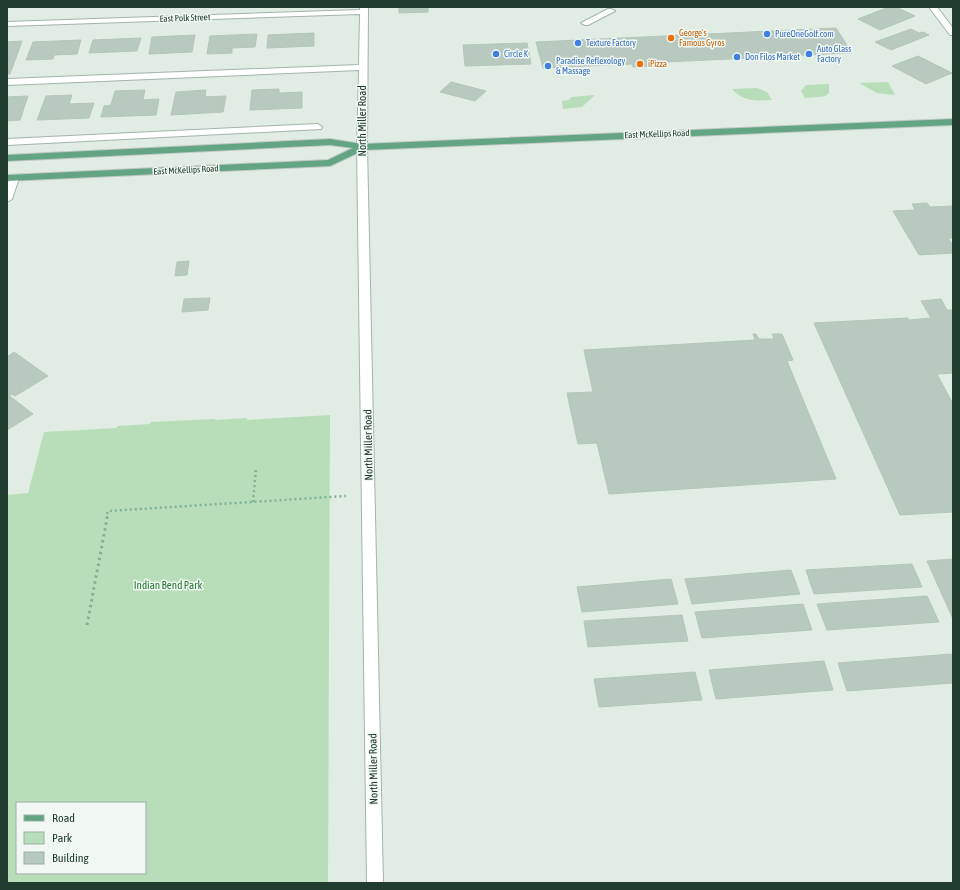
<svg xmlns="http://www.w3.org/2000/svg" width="960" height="890" font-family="'Asap Condensed',sans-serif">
<rect width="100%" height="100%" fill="#e0ece4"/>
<path fill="#b8deb9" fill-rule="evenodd" d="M888 82 895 95 877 93 859 83Z
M829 84V93L825 96 819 97 805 98 801 91 806 85Z
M757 88 767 92 772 100C757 101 743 102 732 89Z
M595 95 582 107 563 109 562 101 568 100 572 97Z
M330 415 328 883H7V495L28 493 44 432 117 428V426L150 424 151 422 215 419V420L247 418V420ZM17 803H145V873H17Z"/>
<path fill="#b8cabf" stroke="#b2c6b9" d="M399 7H428V12L399 13Z
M889 7H896L915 16 880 30 858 19Z
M836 28 852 53 782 56 784 59 752 61 751 58 665 62 666 65 633 67 632 64 543 68 536 42Z
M911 29 919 33 923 32 929 35 891 50 875 42Z
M314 33V46L267 48 268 35Z
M257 34 255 47 232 48V53L207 54 210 36Z
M195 35 192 52 149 54 152 37Z
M141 38 137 51 89 53 93 40Z
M81 40 77 54 54 55 53 59 26 60 33 42Z
M22 41 10 74H7V42Z
M527 43 531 64 465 66 463 45Z
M918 56 952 73 926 84 892 66Z
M451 82 486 91 475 101 440 92Z
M279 89V93L302 92V108L250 110 252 90Z
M145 90 143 100 159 99 156 115 101 117 104 106 111 105 115 91Z
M206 90 205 97 226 96 223 112 171 115 176 92Z
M72 95 69 104 94 103 89 118 37 120 46 96Z
M28 96 20 120 7 121V97Z
M927 203 930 207 953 206V238H948L953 246V253L919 255 893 211 915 210 912 204Z
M189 261 187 275 175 276 177 262Z
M210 298 208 310 182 312 184 299Z
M941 299 947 310H953V373L937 374 953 404V512L900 515 814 323 908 318 909 320 931 318 921 301Z
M753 334H756L759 339H774L772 334H782L793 360 787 361 836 479 609 494 597 443 578 444 567 393 593 392 584 350 755 340Z
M14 352 48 376 15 396 12 394 9 396 7 394V357Z
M7 394 33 414 7 430Z
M953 559V619L927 561Z
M912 564 922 587 814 594 806 570Z
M791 570 800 594 692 604 685 579Z
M671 579 678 604 582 612 577 587Z
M927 596 939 622 827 630 817 604Z
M803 604 812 630 702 638 695 612Z
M682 615 688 641 588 647 584 621Z
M951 654 953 660V683L847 691 838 663Z
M824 661 833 690 716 699 709 670Z
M695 672 702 700 599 707 594 679Z"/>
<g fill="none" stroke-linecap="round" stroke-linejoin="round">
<g stroke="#a3b4aa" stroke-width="2">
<path id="minor" d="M360 7H368L367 147 383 883H367L357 147 359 70 7 85V79L359 65 360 14 7 26V22L360 10Z
M929 7H937L953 28V35H950Z
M608 9H611L615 11 588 25H585L581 23Z
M318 124 322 127 321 129 7 145V139Z
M14 175 19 178 12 199 7 202V185L11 176Z"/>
</g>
<g stroke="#c1c9c5" stroke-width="2">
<path id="major" d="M953 119V125L364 150 330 166 7 181V175L328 160 353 148 330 145 7 161V155L330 139 362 144Z"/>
</g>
<path stroke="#7fb196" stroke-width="2.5" stroke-dasharray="2 3" stroke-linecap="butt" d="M253 502 256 469
M107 514 108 511 346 496"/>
<path stroke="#7fb196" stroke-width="3" stroke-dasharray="2.5 3.5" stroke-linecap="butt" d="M87 625 108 513"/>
<use href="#minor" fill="#fff" fill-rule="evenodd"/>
<use href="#major" fill="#62a484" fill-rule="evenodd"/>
</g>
<g fill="#3f7fe0" stroke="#f1f8f3" stroke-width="1.5">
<circle cx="767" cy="34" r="4"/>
<circle cx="578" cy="43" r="4"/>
<circle cx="496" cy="54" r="4"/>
<circle cx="809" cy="54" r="4"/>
<circle cx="737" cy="57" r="4"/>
<circle cx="548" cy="66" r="4"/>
</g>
<g fill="#e8710a" stroke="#f1f8f3" stroke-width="1.5">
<circle cx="671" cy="38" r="4"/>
<circle cx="640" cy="64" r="4"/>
</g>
<g text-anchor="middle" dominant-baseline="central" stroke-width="3" stroke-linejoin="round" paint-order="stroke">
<g font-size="9" fill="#203d2f" stroke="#f1f8f3">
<text transform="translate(185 18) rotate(-2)">East Polk Street</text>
<text transform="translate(657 134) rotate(-2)">East McKellips Road</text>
<text transform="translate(186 170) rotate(-3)">East McKellips Road</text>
</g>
<g font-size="9" fill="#c56008" stroke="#f1f8f3" text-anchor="start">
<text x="679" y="33">George's<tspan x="679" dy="10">Famous Gyros</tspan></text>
<text x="648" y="64">iPizza</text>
</g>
<g font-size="9" fill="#366cbe" stroke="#f1f8f3" text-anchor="start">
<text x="775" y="34">PureOneGolf.com</text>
<text x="586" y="43">Texture Factory</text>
<text x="817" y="49">Auto Glass<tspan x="817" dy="10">Factory</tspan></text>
<text x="504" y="54">Circle K</text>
<text x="745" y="57">Don Filos Market</text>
<text x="556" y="61">Paradise Reflexology<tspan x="556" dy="10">&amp; Massage</tspan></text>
</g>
<g font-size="11" fill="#203d2f" stroke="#f1f8f3">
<text transform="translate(362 121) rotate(-90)">North Miller Road</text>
<text transform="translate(368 445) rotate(-91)">North Miller Road</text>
<text transform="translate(373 769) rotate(-91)">North Miller Road</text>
</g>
<g font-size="11" fill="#287635" stroke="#f1f8f3">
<text x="168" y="585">Indian Bend Park</text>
</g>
</g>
<rect width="960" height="890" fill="none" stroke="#203d2f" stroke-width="16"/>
<rect x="16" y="802" width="130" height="72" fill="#f1f8f3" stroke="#9dada5"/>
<rect x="24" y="815" width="20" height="6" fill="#62a484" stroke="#9dada5"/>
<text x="52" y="822" font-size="12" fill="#203d2f">Road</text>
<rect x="24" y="832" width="20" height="12" fill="#b8deb9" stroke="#9dada5"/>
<text x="52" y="842" font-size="12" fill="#203d2f">Park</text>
<rect x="24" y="852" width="20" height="12" fill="#b8cabf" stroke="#9dada5"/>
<text x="52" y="862" font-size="12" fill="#203d2f">Building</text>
</svg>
